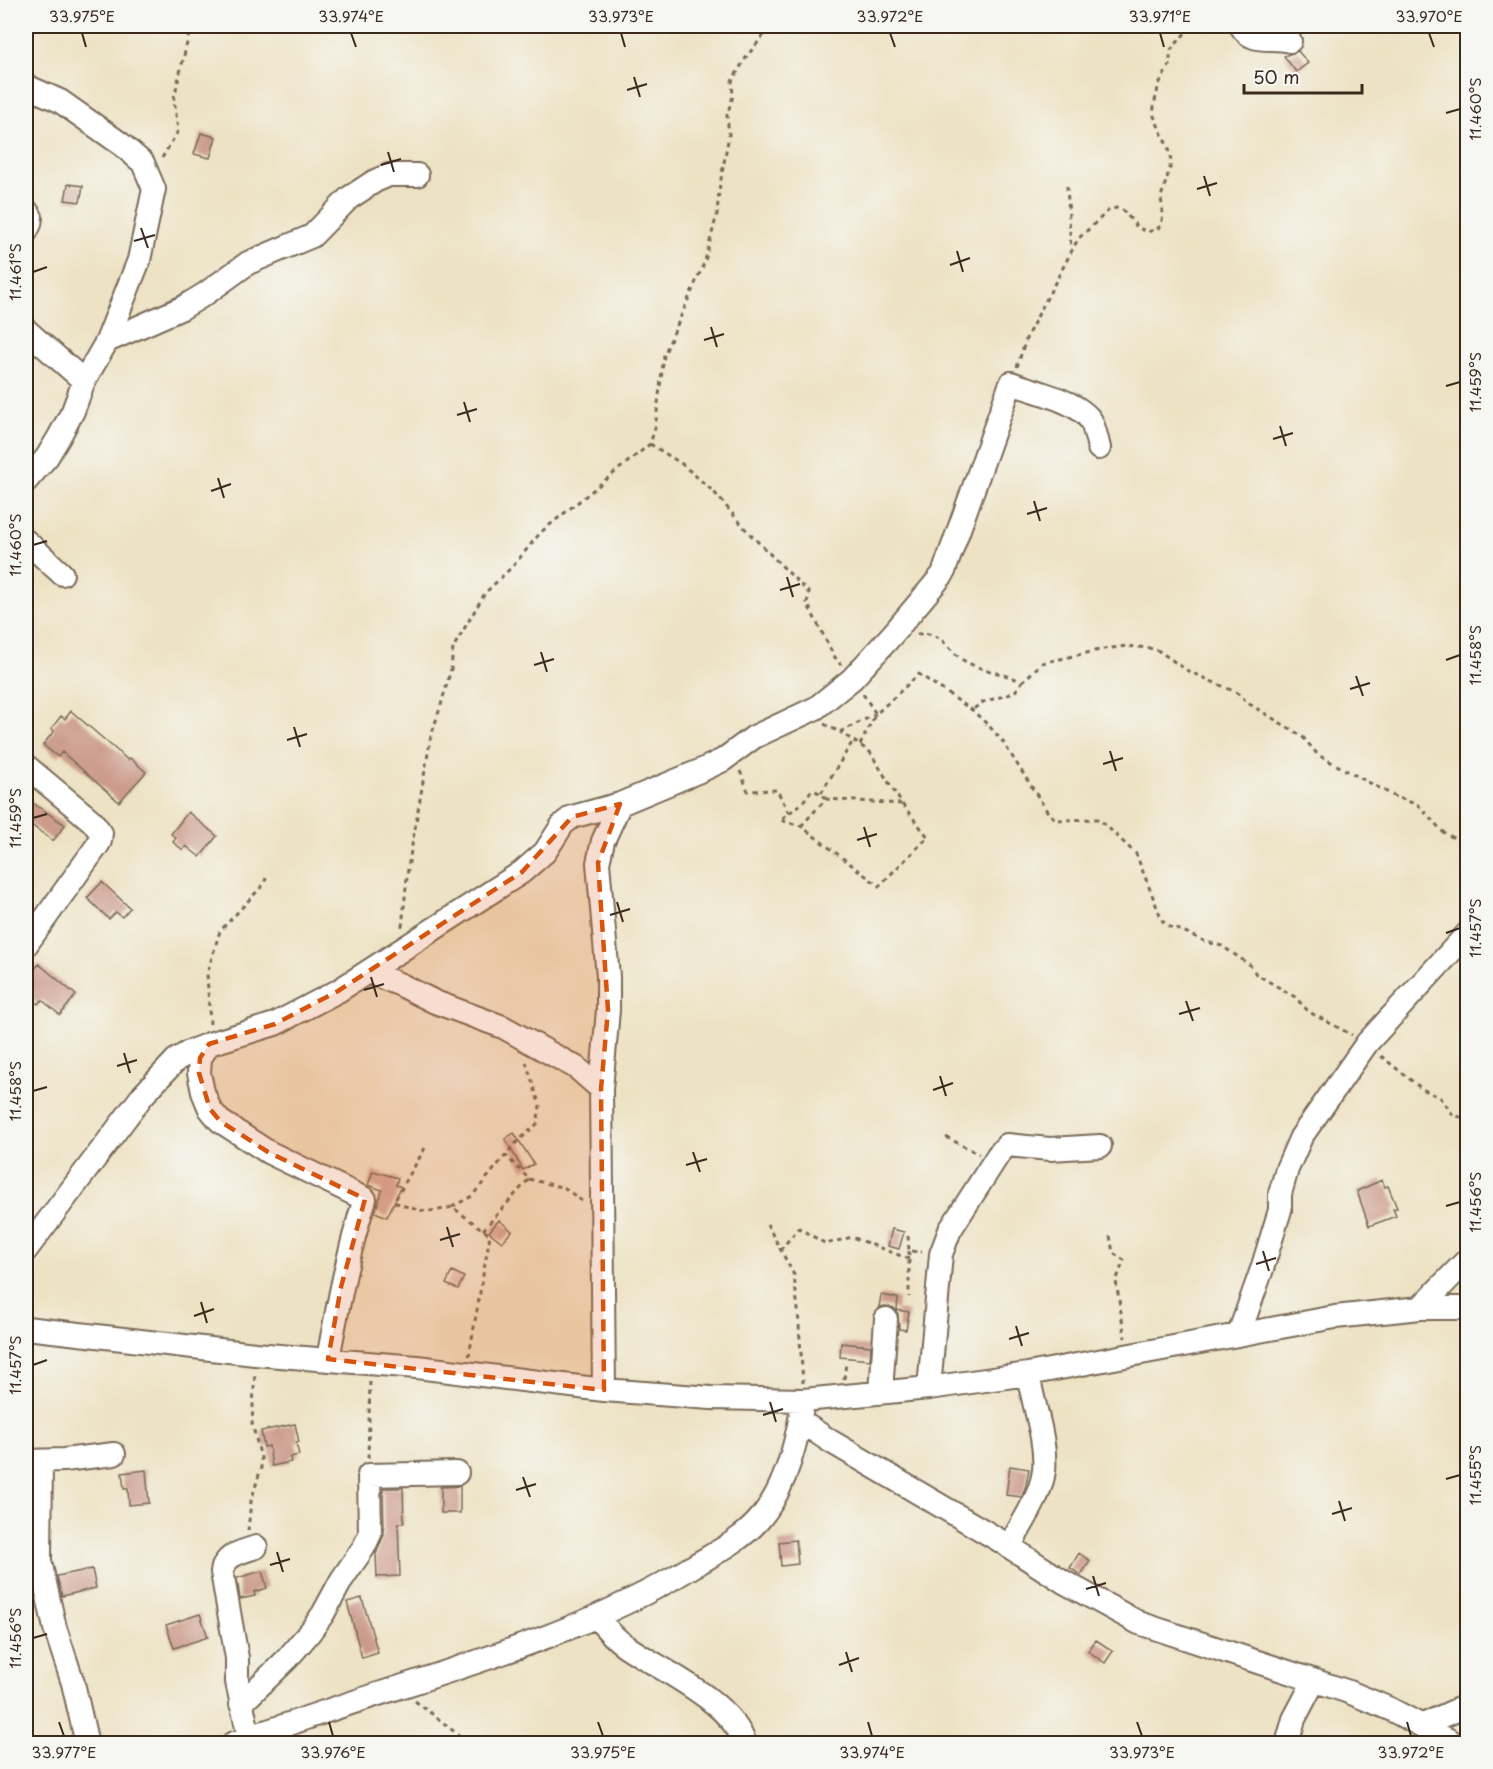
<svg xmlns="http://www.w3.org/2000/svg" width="1493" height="1769" font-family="'Playpen Sans',sans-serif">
<rect width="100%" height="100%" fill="#f6f6f2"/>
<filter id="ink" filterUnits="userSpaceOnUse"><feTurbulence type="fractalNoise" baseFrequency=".0167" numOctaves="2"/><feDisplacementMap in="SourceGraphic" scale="12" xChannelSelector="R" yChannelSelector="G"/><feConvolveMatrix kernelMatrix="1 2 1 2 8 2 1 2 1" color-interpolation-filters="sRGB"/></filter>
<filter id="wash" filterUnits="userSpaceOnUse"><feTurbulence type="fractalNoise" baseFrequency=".008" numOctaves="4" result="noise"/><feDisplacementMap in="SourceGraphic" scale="24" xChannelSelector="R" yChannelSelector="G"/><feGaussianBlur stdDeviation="1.35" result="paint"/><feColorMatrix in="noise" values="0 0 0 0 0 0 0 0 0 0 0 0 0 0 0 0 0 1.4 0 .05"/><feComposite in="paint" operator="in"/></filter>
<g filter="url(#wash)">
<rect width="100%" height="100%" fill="#ede2c3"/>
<g id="blocks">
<path fill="#cc9b8c" d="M1298 51 1308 63 1296 72 1284 56Z
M201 133 216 137 210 158 194 154Z
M68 184 83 186 80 202 65 200Z
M71 711 128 760 130 758 146 772 119 802 62 752 58 757 43 745 54 731 51 729 61 716 65 719Z
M30 801 65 825 53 841 26 821V808Z
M188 812 217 836 200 857 186 846 183 850 173 842 176 838 171 834Z
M102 882 130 908 122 917 116 912 109 919 87 898Z
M39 964 76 995 60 1015 42 1000 38 1004 26 993V979Z
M514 1133 534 1164 523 1170 505 1139Z
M373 1171 398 1178 396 1185 401 1187 387 1217 375 1212 382 1190 368 1185Z
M1382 1180 1385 1187 1388 1186 1397 1208 1393 1209 1396 1216 1369 1226 1357 1191Z
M499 1220 512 1231 502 1242 489 1232Z
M892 1229 904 1232 899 1249 888 1246Z
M452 1271 464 1277 458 1289 446 1284Z
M881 1295 898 1298 897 1310 909 1312 906 1330 899 1329 898 1314 894 1308 886 1306 879 1307Z
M841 1343 871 1346 870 1360 840 1357Z
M295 1424 299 1442 296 1443 299 1455 290 1457 291 1462 272 1466 269 1446 264 1447 261 1431Z
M1010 1466 1029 1469 1026 1485 1022 1497 1006 1495Z
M146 1470 149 1503 129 1505 128 1489H124L122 1473Z
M460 1486V1513H441V1487Z
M383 1488H403L404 1523H398L400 1576 377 1577 376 1554 384 1534Z
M796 1540 798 1564 781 1566 779 1542Z
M1079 1553 1090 1561 1081 1575 1070 1568Z
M92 1569 96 1588 62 1596 57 1576Z
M262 1571 267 1588 254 1592 255 1596 240 1599 237 1578Z
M362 1598 378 1653 362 1658 347 1602Z
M200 1614 208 1637 174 1648 166 1625Z
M1096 1640 1113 1651 1105 1663 1088 1651Z"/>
</g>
</g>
<g filter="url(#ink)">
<use href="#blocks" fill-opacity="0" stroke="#796a58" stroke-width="1.5"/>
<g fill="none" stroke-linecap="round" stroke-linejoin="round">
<g stroke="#796a58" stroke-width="26">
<path id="minor" d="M1241 26C1252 45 1271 36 1290 41
M26 86 60 101 121 144 143 163 154 189 139 260 107 341 84 381 73 411 59 437 47 457 26 481
M26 210 31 217 30 224 26 232
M26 330 84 381
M107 341 182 308 205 294 248 263 312 236 349 198 375 181 389 175H417
M26 541 62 574
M26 766 92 821 101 833 100 841 97 846 26 945
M369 972 401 985 435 1002 503 1027 577 1068 601 1089
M209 1044 200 1058 199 1073 203 1092 210 1109 220 1121 268 1152 365 1199C348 1252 338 1305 328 1359
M26 1250 143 1095 176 1060 191 1051 209 1044 275 1024 338 991 522 872 545 852 563 824 572 817 620 804 702 770 723 760 754 737 816 708 852 679 892 635 943 574 1011 383C1032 391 1079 401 1091 421 1095 429 1097 440 1099 448
M1420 1308 1468 1259
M26 1328 255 1354 417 1367 604 1390 711 1398 804 1400 929 1388 1028 1374 1335 1317 1420 1308H1468
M1239 1334 1262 1269 1280 1210V1194L1287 1169 1301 1137 1367 1043 1468 933
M929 1388 941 1254 950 1230 998 1155 1007 1145 1050 1149 1100 1146
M604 1390 601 1089 608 1010V977L598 863 603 841 620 804
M881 1392 886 1319
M800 1421 830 1441 999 1540 1064 1582 1139 1623 1349 1692 1390 1709 1456 1744
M27 1461 64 1460 114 1454
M41 1461 40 1561 55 1628 73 1683 87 1744
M1009 1547C1022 1523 1040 1498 1044 1471 1047 1441 1033 1404 1028 1374
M597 1618C605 1627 613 1637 623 1644 659 1670 730 1699 745 1744
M241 1704 287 1659 310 1632 323 1614 342 1579 364 1547 370 1534 369 1475 457 1473
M1423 1725 1468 1705
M249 1737 237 1682V1658L222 1572C224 1555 241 1552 256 1547
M232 1744C252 1735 272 1730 292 1723 427 1675 569 1642 692 1567 715 1553 740 1541 758 1521 785 1491 796 1446 802 1408
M1287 1744 1294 1719 1314 1681"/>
</g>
<path stroke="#796a58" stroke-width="3" stroke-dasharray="4.5 4.5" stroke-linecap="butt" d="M162 158 178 131 174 98 191 26
M1067 186 1071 249
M1017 367 1027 336 1078 239 1108 211 1116 208 1122 209 1137 227 1147 232 1155 230 1161 226 1163 214 1161 197 1170 168 1171 154 1153 114 1155 101 1159 84 1169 66 1171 50 1191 26
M650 444 682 464 714 492 748 532 809 593 807 603 834 656 841 665
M917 634C941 631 946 646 960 658 978 671 1003 672 1022 682L1014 693 983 702 972 710
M1022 682 1042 663 1104 649 1127 646 1149 648 1159 651 1188 671 1238 693 1246 702 1302 736 1318 755 1394 796 1418 805 1443 832 1468 846
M863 694 876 714 919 674 972 710 987 724 1001 739 1049 814 1057 820 1099 819 1136 854 1162 920 1167 926 1183 931 1204 941 1222 946 1250 965 1256 974 1295 997 1309 1012 1352 1035
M824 724 840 732 876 714
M860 745 875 715
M740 771 748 791 777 790 789 813
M821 793 853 741
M826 799 820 793 812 790 801 804 780 820 801 826 879 886 928 837 902 804 870 752 840 732
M801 826 826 799 902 804
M402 927 408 868 431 736 441 705 451 669 453 648 485 593 513 566 541 532 650 444 655 428 664 355 705 261 717 214 719 190 729 135 727 115 733 96 732 81 747 56 771 26
M210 1024 207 974 220 931 264 884 266 878
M1381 1056 1422 1089 1441 1098 1453 1115 1468 1119
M946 1137 979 1154
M425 1148 394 1202C419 1211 426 1214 452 1207L490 1235 469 1356
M529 1179 565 1188 584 1203
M452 1207 472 1196 515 1144 537 1124 540 1106 526 1062
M767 1224 794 1275 798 1310 803 1383
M483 1230 529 1179 505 1155
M908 1236 909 1251 922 1252
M1110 1236 1113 1253 1124 1260 1116 1281 1125 1338
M780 1250 799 1228 826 1244 852 1237 909 1259
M909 1251V1297
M844 1379 846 1362
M368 1458 370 1380
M248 1531 251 1501 261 1468V1458L252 1423 255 1372
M415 1701C433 1715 451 1727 467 1744"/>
<use href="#minor" stroke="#fff" stroke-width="22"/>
</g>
</g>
<path fill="#d7540e" fill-opacity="0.2" stroke="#d7540e" stroke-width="4.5" stroke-dasharray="12 8" stroke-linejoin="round" d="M620 804 598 863 608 1010 601 1089 604 1390 328 1359 341 1287 365 1199 268 1152 220 1121 210 1109 199 1073 200 1058 209 1044 275 1024 338 991 522 872 572 817Z"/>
<path fill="none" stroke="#3b2a1e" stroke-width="2" d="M82 33 86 47M351 33 356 47M621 33 625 47M890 33 895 47M1160 33 1164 47M1429 33 1434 47M634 77 640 97M627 90 647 84M1446 113 1460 109M388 152 394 172M381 165 401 159M1204 176 1210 196M1197 189 1217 183M141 228 148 248M134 241 155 235M957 251 963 272M950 265 970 258M33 272 47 267M711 327 717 347M704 340 724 334M1446 386 1460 382M464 402 470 422M457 415 477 409M1280 426 1286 446M1273 439 1293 433M218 478 224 498M211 491 231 484M1034 501 1040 521M1027 514 1047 508M33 545 47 541M787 577 793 597M780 590 800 584M541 652 547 672M1446 660 1460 655M534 665 554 659M1356 676 1363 696M1350 689 1370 683M294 727 300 747M287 740 307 734M1110 751 1116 771M1103 764 1123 758M33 818 47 814M864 827 870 847M857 840 877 834M617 902 623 922M610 915 630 909M1446 933 1460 928M371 977 377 997M364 990 384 984M1186 1001 1193 1021M1179 1014 1200 1008M124 1053 130 1073M117 1066 137 1060M940 1076 946 1096M933 1090 953 1083M33 1091 47 1087M693 1152 700 1172M686 1165 707 1159M1446 1206 1460 1202M447 1227 453 1247M440 1240 460 1234M1263 1251 1269 1271M1256 1264 1276 1258M201 1302 207 1323M194 1316 214 1309M1016 1326 1022 1346M1009 1339 1029 1333M33 1365 47 1360M770 1402 776 1422M763 1415 783 1409M523 1477 530 1497M1446 1479 1460 1475M516 1490 536 1484M1339 1501 1345 1521M1332 1514 1352 1508M277 1552 283 1572M270 1565 290 1559M1093 1576 1099 1596M1086 1589 1106 1583M33 1638 47 1634M846 1652 852 1672M839 1665 859 1658M59 1722 64 1736M329 1722 333 1736M598 1722 603 1736M868 1722 872 1736M1137 1722 1142 1736M1407 1722 1411 1736"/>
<rect width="1493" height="1769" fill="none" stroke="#f6f6f2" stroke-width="66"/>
<path d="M1244 84v9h118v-9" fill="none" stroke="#3b2a1e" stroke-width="3"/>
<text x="1253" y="84" font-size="18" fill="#3b2a1e" stroke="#f6f6f2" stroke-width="4.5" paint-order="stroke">50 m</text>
<rect x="33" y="33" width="1427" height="1703" fill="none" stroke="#3b2a1e" stroke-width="2"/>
<g font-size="15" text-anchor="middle" fill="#3b2a1e">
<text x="82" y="22">33.975°E</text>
<text x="351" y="22">33.974°E</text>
<text x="621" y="22">33.973°E</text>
<text x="890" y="22">33.972°E</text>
<text x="1160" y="22">33.971°E</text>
<text x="1429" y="22">33.970°E</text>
<text transform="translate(1476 109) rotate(-90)" y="5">11.460°S</text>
<text transform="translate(16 272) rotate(-90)" y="5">11.461°S</text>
<text transform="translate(1476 382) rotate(-90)" y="5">11.459°S</text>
<text transform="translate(16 545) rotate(-90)" y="5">11.460°S</text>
<text transform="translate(1476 655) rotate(-90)" y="5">11.458°S</text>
<text transform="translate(16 818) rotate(-90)" y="5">11.459°S</text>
<text transform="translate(1476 928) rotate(-90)" y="5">11.457°S</text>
<text transform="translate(16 1091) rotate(-90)" y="5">11.458°S</text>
<text transform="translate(1476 1202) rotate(-90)" y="5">11.456°S</text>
<text transform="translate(16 1365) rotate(-90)" y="5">11.457°S</text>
<text transform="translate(1476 1475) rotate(-90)" y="5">11.455°S</text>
<text transform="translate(16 1638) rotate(-90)" y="5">11.456°S</text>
<text x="64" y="1758">33.977°E</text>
<text x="333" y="1758">33.976°E</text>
<text x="603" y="1758">33.975°E</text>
<text x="872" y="1758">33.974°E</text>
<text x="1142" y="1758">33.973°E</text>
<text x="1411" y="1758">33.972°E</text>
</g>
</svg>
